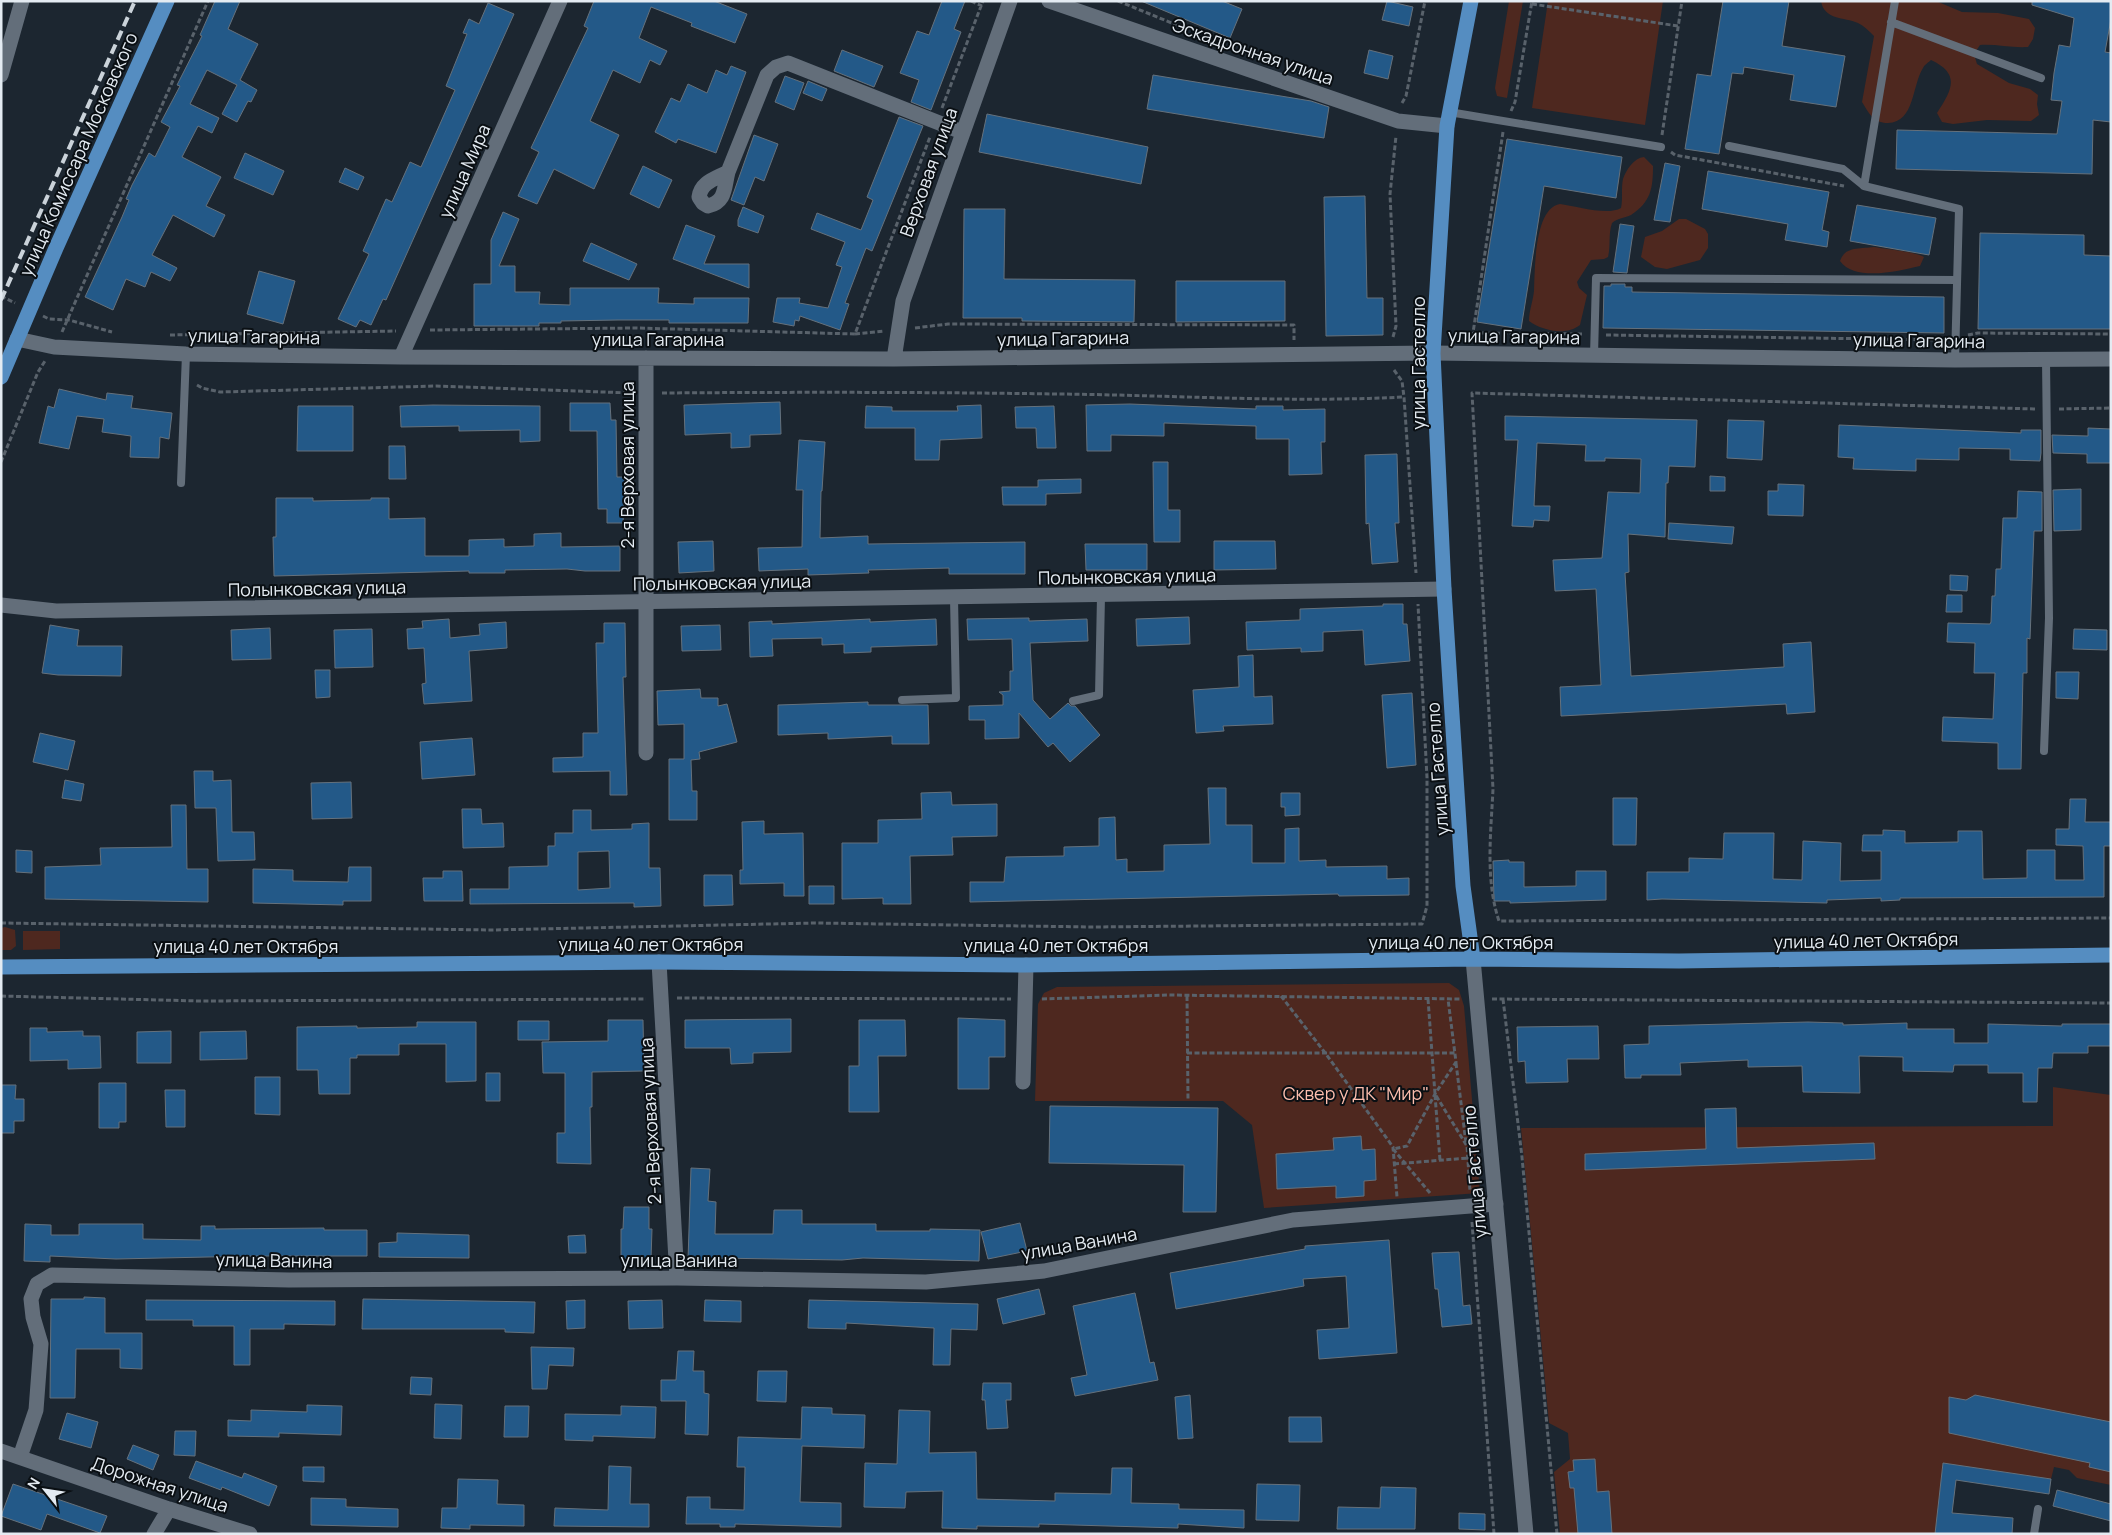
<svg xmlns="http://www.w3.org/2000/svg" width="2112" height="1535" font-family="Manrope,sans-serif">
<rect width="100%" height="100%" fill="#1c2630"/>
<path fill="#4e281f" d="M1509 1H1523L1507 98 1497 96 1495 88Z
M1548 1H1663L1645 125 1532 108Z
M1821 1H1936L1962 12 1998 13 2029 19 2035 28 2033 39 2028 47C2011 48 1996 44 1980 45L1974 54 1977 64 2009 83 2030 89 2038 95 2037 104 2039 115 2031 121 1987 120 1953 124 1942 122 1937 113C1952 90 1961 74 1931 60 1929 62 1924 65 1923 68 1912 85 1915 122 1888 123 1873 123 1869 113 1862 102L1874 36C1869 31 1864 26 1858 23 1844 17 1824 20 1821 1Z
M1644 157 1653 166C1653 188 1651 202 1631 215 1625 218 1618 218 1612 223 1608 235 1611 245 1608 257L1604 259 1591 260 1577 282 1579 288 1587 295 1580 325C1566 336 1543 331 1529 321 1529 311 1533 301 1534 291 1535 270 1534 208 1560 204 1575 206 1608 216 1621 208 1623 198 1621 188 1623 179 1626 170 1634 158 1644 157Z
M1679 219H1686L1705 229 1708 234V248L1700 260 1667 269 1655 267 1641 257 1645 237 1662 231Z
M1874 247C1885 249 1917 252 1924 257L1920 266C1899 271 1855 282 1840 261 1845 246 1860 249 1874 247Z
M5 927 15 930 16 946 11 950H1V928Z
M23 931H60V949L23 950Z
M1449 983 1459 990 1464 1006 1480 1193 1264 1208 1252 1125 1223 1101H1035L1038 1004 1044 993 1057 987Z
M2053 1087 2111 1095V1485L2077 1478 2069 1470 2054 1467 2051 1479 1943 1463 1935 1534H1560L1554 1472 1570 1459 1568 1433 1549 1423 1521 1128 2053 1126Z"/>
<path fill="#235988" stroke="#65717c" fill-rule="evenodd" d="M215 1H240L228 29 258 44 240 80 257 90 251 102 248 101 237 122 222 114 237 85 207 70 190 104 219 118 212 133 198 126 182 157 221 177 206 206 225 215 214 237 173 215 152 255 177 268 170 281 151 272 145 287 126 279 113 310 85 297 122 217 129 200 126 199 132 185 149 153 155 157 170 127 161 122 180 86 177 85 202 36 200 35Z
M594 1H714L747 14 735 43 691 26 692 23 651 7 639 38 667 51 660 65 650 60 640 83 613 70 590 121 619 135 594 189 554 169 537 204 518 196 539 152 531 148 588 28 584 26Z
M942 1H965L954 29 961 32 931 110 911 102 919 80 900 73 917 31 929 35Z
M1141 1H1222L1242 9 1230 38Z
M1387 1 1413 7 1409 26 1382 20Z
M1723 1H1789L1782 46 1845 56 1836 107 1790 100 1794 75 1744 67 1743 74 1732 73 1719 154 1685 149 1697 74 1711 76Z
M2032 1H2111V19L2105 52 2111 53V122L2093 120 2092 174 1896 169 1897 130 2057 134 2062 101 2051 100 2054 73 2059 45 2070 47 2074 18 2032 5Z
M488 3 514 14 386 300 383 299 371 325 360 320 356 327 338 319 369 254 363 251 386 199 392 202 410 162 421 167 455 90 446 86 467 34 463 33 469 19 479 24Z
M842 50 883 66 874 87 834 71Z
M1369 50 1393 56 1388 79 1364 73Z
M731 66 746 72 716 153 678 139 676 143 655 132 671 98 680 102 688 84 707 93 716 70 727 75Z
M1153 75 1311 101 1329 107 1324 138 1147 109Z
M785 76 804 83 794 110 775 102Z
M808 81 827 89 822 101 803 93Z
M987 114 1148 147 1141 184 979 152Z
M899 117 923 126 872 251 866 248 845 303 849 304 840 330 800 316 799 321 795 320 794 326 773 322 777 298H800L799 303 828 308 842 267 836 265 845 242 811 229 817 213 861 230 873 200 867 197Z
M754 135 778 144 764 181 755 177 744 205 731 200Z
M1507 139 1622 157 1616 198 1544 186 1521 329 1477 322Z
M245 153 284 171 273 195 234 178Z
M1665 163 1680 166 1670 222 1654 220Z
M643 166 672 180 659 208 630 194Z
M345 168 364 177 358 190 339 182Z
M1708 171 1829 192 1822 230 1829 232 1827 247 1785 240 1788 224 1702 209Z
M1365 196 1367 298H1383V335L1326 336 1324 197Z
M1857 205 1936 218 1929 255 1850 241Z
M743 207 764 216 758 233 738 226V220Z
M964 209H1005L1004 279 1135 280 1134 322 1022 321V318H963Z
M503 212 519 219 499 266H515V292H540L539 304 570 305V288H659L658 303 694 304V298H749L748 323H669V320H618L561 321V323H539V326H474V284H491V240Z
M1620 224 1634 226 1627 273 1613 272Z
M686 225 715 236 704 264H749V288L673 259Z
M1980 233 2084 235V255L2111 256V329H1978Z
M591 243 637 264 629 280 583 261Z
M259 271 295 281 283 324 247 314Z
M1176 281H1285V321L1176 322Z
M1611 284H1625V287H1632V292L1944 297V333L1603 328 1604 286H1611Z
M59 389 106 400 107 393 133 396 131 408 172 413 169 439 160 437 159 458 130 457 131 436 102 432 104 419 77 416 69 449 39 443 48 406 54 408Z
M780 402 781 434 750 435V447L731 448V433L685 435 684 405Z
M570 403H610L611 420H616L617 477H625L623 523H607V509H598L597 431H570Z
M1130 404 1256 409V406H1283V410L1325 409V442H1321L1322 474 1289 475V439H1256V426L1164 423V436L1111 435V451H1087L1086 405Z
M433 405 540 406V441L520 442V430L459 431V426L401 427 400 406Z
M981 405 982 438 940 440 939 460H915V428H865L866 406 892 407V411H958L957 406Z
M298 406H353V451H297Z
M1054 406 1056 448H1037L1036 428H1016L1015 407Z
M1505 416 1697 420 1695 467 1669 466 1668 483H1666L1665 537 1628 534 1629 572 1625 573 1631 676 1784 667 1783 644 1811 642 1815 712 1787 714 1786 704 1561 716 1560 687 1601 685 1596 589 1555 591 1553 560 1602 558 1608 492 1640 493 1641 459 1605 458V461H1585L1586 445 1537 443 1534 506H1550L1549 521 1534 520 1533 527 1512 526 1518 440H1505Z
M1728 420 1764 421 1762 460 1727 458Z
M1839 425 2021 433V430H2041V453L2040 461 2010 460V449L1959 448V460L1916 459V471L1853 469 1854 458 1838 457Z
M2088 428 2111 429V463H2087V454L2053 453 2052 435 2088 436Z
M799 440 825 442 822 491H821L820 538 868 536V544L1025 542V574H949V568L868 570 869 573 808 575V569L759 571 758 548 802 547 803 490H796Z
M389 446H405L406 479H389Z
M1397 454 1399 523H1395L1398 562 1372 564 1369 523 1366 524 1365 455Z
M1153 462H1168V510H1180V542H1154Z
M1710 476 1725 477V491H1710Z
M1081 479V493L1046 494V505H1003L1002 487H1038V480Z
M1778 484 1804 485 1803 516 1768 515V491H1778Z
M2081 489V530L2054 531 2053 490Z
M2018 491 2042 492V531H2034L2030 639 2027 638V673H2023L2021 769H1998V743L1942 741 1943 717 1993 719 1995 673H1974L1975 643 1947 642 1948 623 1990 624 1991 622 1992 596H1995L1996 569H2001L2003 518H2017Z
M276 498H313V501L371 500V498H389V519L425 518V556H469V540L504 539V547L534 546V534L561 533V547L620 546V571H585L567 569 505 570V573H469V571L274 576 273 537H276Z
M1669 523 1734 527 1732 544 1668 539Z
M713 541 714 571 679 573 678 542Z
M1214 541H1275L1276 569 1214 570Z
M1085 544H1147V570H1086Z
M1950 575 1968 576 1967 591 1950 590Z
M1947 595H1962V612H1946Z
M1383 604H1403V624H1407L1410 661 1365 665 1363 630 1323 632V651L1301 652V648L1247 650 1246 622 1300 620V609L1383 606Z
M1189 617 1190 644 1137 646 1136 619Z
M1029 618V621L1087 619 1088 641 1030 643 1033 700 1050 719 1068 703 1071 706H1075L1100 735 1070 762 1053 743 1048 747 1019 713V738L985 739V720H969V706L1003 705V695L999 692 1010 691V671H1013L1012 639 968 640 967 619Z
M449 619 450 638 480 635 479 624 506 622 507 648 469 651 472 701 424 704 422 684 426 683 424 648 408 649 407 629 423 628 422 621Z
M870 619V622L936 619 937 645 871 647V652L844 653V644L822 645V638L772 639 773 656 750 657 749 622 772 621V624Z
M604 623H625L626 677H623L627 795H610V771L553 772V758L583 757V733H598L596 643H604Z
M50 625 79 630 77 646H122L121 676 58 675 42 673Z
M720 625 721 650 682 651 681 626Z
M270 628 271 659 232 660 231 630Z
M372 629 373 667 335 668 334 630Z
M2074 629 2107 630V650L2073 649Z
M1253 655 1254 697 1272 696 1273 724 1223 726 1224 731 1196 733 1193 690 1239 687 1238 656Z
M315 670H330V697L316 698Z
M2056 672H2079L2078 699 2056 698Z
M700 689 701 698H718V706L727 704 737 742 699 752 700 759 691 760 692 791H697V820H669V759H684V724L658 725 657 691Z
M1412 693 1416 765 1387 768 1382 695Z
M868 702V705H928L929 744H892V736L828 739V733L778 735V705Z
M40 733 75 741 68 770 33 762Z
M472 738 475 775 422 779 420 742Z
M194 771H213V781L231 780 232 832H254L255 860 218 861 216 808H195Z
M65 780 84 784 81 801 62 798Z
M351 782 352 818 312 819 311 783Z
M1208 788H1226V825H1252V863H1285V829L1299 828V861L1326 860V867L1387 866V879L1409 878V895L1339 896 1338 894 970 902V882H1004L1006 857 1064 856V847L1099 846V818L1115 817 1116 860 1127 859V872L1164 871V845L1210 844Z
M951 792 952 805 997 804V836L952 837 953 855 910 856 911 904H883V898L842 899V843H878V820L922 819 921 793Z
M1281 793H1300V815L1285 816V807H1281Z
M1613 798H1637L1636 845H1613Z
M2070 799H2086L2085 822H2111V846H2104V897L1900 898V900L1881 901V898L1827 900V903L1662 899 1647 900V872H1689V858L1723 859 1724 833H1774L1773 879 1802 880 1803 841 1841 843 1840 881 1881 880V851H1862L1863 835H1883V830L1905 831V843L1958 842V831H1982L1983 879 2027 878V850H2055V880H2084L2083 846 2056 845V829H2069Z
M171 805H186L187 869H208V902L45 899V867L101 865 100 848 172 847Z
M462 809H481L482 824 503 823 504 847 463 848Z
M573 810H591V830L632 829V824L649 823V868H660L661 906 634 907V903L470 904V889H509V867L548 866V846H555V833H573ZM609 851 610 888 578 890V852Z
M764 821V834L803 833 804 896H784V883L740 884V870H743L742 822Z
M16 850 32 851V873L16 872Z
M1509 860V862H1524V887L1576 886V871H1606V900L1510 903V901H1494L1493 861Z
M349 867H371V901H343V905L253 903V869L293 870V881L348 882Z
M443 871H462L463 901H424L423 878H443Z
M704 875H732L733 905 704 906Z
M809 886H834V904H809Z
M958 1018 1005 1020V1057H989V1089H958Z
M791 1019V1052L753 1053V1063L731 1064 730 1048H685V1020Z
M608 1020H643L644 1071 592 1072V1107H590L591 1164 557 1163V1133H565V1073H543L542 1042 608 1041Z
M859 1020H905L906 1056H878L879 1112H849V1066H859Z
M518 1021H549V1040H518Z
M417 1022H476V1081L446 1082V1044H399V1055H357V1058H350V1094H319L318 1070H297V1027L357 1026V1028L417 1027Z
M1808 1022 1843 1023V1025L1907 1023V1029H1954V1043H1988V1024L2062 1026V1024H2111V1046H2088V1053H2053L2052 1068H2038L2037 1102H2023V1073H1988V1065H1954L1953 1072 1903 1071V1057L1859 1056 1860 1093 1803 1092 1802 1066 1748 1067V1060L1680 1063 1681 1075H1641V1078H1625L1624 1045 1649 1044V1026Z
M1598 1026 1599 1059H1567L1568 1082 1526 1083 1525 1061 1518 1062 1517 1027Z
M30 1028H47V1032L83 1031V1036H100L101 1068 68 1069V1060L30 1061Z
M171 1031V1063H137V1032Z
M246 1031 247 1059 200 1060V1032Z
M486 1073H500V1101H486Z
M255 1077H280V1115L255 1114Z
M99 1083H126V1122H119V1128H99Z
M1 1085H16L15 1099H24V1121H14V1133H1Z
M165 1090H185V1127H166Z
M1050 1106 1218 1108 1216 1212H1183L1184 1165 1049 1163Z
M1736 1108 1737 1148 1874 1143 1875 1159 1585 1170V1154L1706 1149 1705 1109Z
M1361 1136 1362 1150 1375 1149 1376 1180 1364 1181V1196L1336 1198V1186L1277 1189 1276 1154 1334 1150 1333 1138Z
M691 1168 710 1169 708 1201 716 1202 715 1234H773L774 1210H802V1224H876V1231H930V1229L980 1230 979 1261 863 1258 842 1260 714 1258V1261L688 1260Z
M624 1207H649V1229H652L651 1259H621V1229H623Z
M1020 1223 1027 1251 988 1259 981 1232Z
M25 1224 51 1225V1235H79V1224H143V1239L201 1240V1226H215V1229L324 1228V1230H367V1256H254L116 1259 50 1256V1262L24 1261Z
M397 1233 469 1235V1258L379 1257V1243L397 1242Z
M585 1235 586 1253H569L568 1236Z
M1389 1240 1397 1353 1319 1359 1317 1330 1349 1328 1346 1276 1303 1279 1304 1286 1176 1309 1170 1273 1305 1249V1246Z
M1459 1252 1463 1306 1470 1305 1472 1324 1442 1327 1438 1289H1435L1432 1253Z
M1039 1289 1045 1314 1003 1324 997 1299Z
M1135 1293 1150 1363 1154 1362 1158 1380 1075 1396 1071 1378 1087 1375 1073 1306Z
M84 1297 105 1298V1333H142V1369L120 1368V1349H76L75 1398H50L51 1299H84Z
M363 1299 535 1302 534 1333 505 1332V1329H362Z
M146 1300 335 1301V1325L284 1324V1329H250V1365H234V1326H193V1320H146Z
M585 1300V1328L567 1329 566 1301Z
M662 1300 663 1328 629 1329 628 1301Z
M705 1300 741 1301V1322L704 1321Z
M809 1300 978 1304 977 1330 951 1329 950 1365H933L934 1328 846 1323V1329L808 1328Z
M531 1347 574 1348 573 1366 549 1365 547 1389H532Z
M678 1351H694L693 1371H704V1393L709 1394 708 1435 685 1434 686 1401H661V1380H676Z
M758 1371H787L786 1402 757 1401Z
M411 1377 432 1378 431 1395 410 1394Z
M983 1383H1011V1400H1006L1008 1428 987 1429 985 1400H982Z
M1190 1395 1193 1438 1178 1439 1175 1397Z
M1975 1395 2111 1422V1472L2089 1467 2090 1463 1949 1433V1397L1966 1400Z
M435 1404 462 1405 461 1439 434 1438Z
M307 1405 342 1406 341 1435 279 1433V1437L228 1436V1420L251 1421V1410L307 1412Z
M505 1406H529L528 1437H504Z
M621 1406 656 1407 655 1438 593 1436V1441L565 1440V1414L621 1415Z
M802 1407 832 1408V1414L865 1415 864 1448 802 1446 800 1502 841 1503V1527L735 1524V1527H720V1524H686L687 1497H710V1509L744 1510 745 1467H737L738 1437 801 1439Z
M899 1410 930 1411 929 1453 976 1452 977 1499 1055 1501V1493L1111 1494 1112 1468H1132L1131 1503 1179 1504V1509L1244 1510V1528L1178 1524V1528L1039 1524V1527L977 1526V1529L942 1528 943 1491 906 1492 905 1508 864 1507 865 1463 897 1464Z
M67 1413 98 1422 91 1448 59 1439Z
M1289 1417H1321L1322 1442H1289Z
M175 1431H196L195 1456 174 1455Z
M133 1445 159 1455 153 1470 127 1459Z
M1595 1459 1597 1492 1609 1491 1612 1534H1578L1574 1488H1570L1568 1472 1574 1471 1573 1460Z
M196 1461 242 1478 244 1473 277 1486 269 1506 222 1487 221 1490 189 1478Z
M1943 1463 2051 1479 2049 1494 1956 1480 1952 1513 2013 1518 2012 1534H1935Z
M609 1466 631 1467 630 1504H649V1527L554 1526 555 1508 608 1510Z
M303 1467H324V1482L303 1481Z
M458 1479 498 1480 497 1504 524 1505V1526L470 1525V1529L441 1528 442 1508H457Z
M13 1484 107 1516 100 1533 47 1514 41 1530 1 1516Z
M1257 1484 1300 1485 1299 1521 1256 1520Z
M1381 1487 1416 1488 1415 1529H1337L1338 1507 1380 1508Z
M2057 1490 2111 1504V1521L2053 1506Z
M311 1498 346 1499V1507L398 1509V1527L311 1525Z
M1459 1513 1485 1514V1530L1459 1529Z"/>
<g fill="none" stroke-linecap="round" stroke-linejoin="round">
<path stroke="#59626b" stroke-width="3" stroke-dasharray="5 2.5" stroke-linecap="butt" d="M971 1 982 6
M1118 1 1184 28
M1532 4 1678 26
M1402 103 1406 96 1425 1
M942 108 983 1
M1511 111 1515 102 1532 1
M1503 132 1473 333 1582 334
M1662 135 1682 1
M1671 152 1675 155 1844 186
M1 296 15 303
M43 316 49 319 69 320 112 332
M915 328 948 324 1294 325V340
M430 330 637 328 855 334 930 137
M62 332 208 1
M855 334 884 331
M170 335 396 331
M1606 335 1944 340
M1968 335 1978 333 2111 334
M1393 337 1396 326 1390 194 1396 136
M1394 370 1402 381 1404 397 1416 573
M197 385 202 388 220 392 436 386 631 393
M662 393C794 392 925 392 1056 394 1172 395 1288 403 1404 397
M2035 409 1472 393 1493 789C1491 833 1485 879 1499 921L2111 918
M2059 409 2111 408
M1 462 38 372 45 361
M1 923 491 930 815 923 1092 927 1422 924 1427 906V778L1418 604
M1 996 200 1001 646 999
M1187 996 1188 1100
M1281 996 1326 1054 1393 1147 1397 1197
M677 998 1011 999
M1042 999 1168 995 1460 999
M1428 999 1435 1094 1467 1146 1470 1191
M1492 999 2111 1003
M1503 999 1522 1157 1557 1534
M1187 1053H1455
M1456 1063 1466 1143
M1435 1095 1440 1160
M1394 1164 1468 1158
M1430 1193 1393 1149 1407 1146 1435 1094 1456 1062 1448 999
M1472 1222 1494 1534"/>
<path stroke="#636e7a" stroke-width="8" d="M1891 22 2041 78
M1449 112 1661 147
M1729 146 1843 169 1864 186 1959 209 1955 360
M1864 186 1895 1
M1594 356 1596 278 1957 280
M181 483 186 354
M902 700 956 698 954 598
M1073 701 1099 695 1101 596
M2044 751 2049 618 2046 360
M2034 1534 2038 1509"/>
<path stroke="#636e7a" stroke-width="15" d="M728 172C724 188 726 202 708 206L703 203 699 197C701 182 715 179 728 172L767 75 776 67 788 63 962 132
M17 339 54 347 186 354 401 357 894 359 1433 353
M401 357 560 1
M646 358V753
M894 359 903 301 1010 1
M1 605 56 611 1444 589
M659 962 677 1278
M1023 1082 1026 965
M1 1451 169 1509 250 1534
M20 1457 36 1410 41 1344 33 1317 31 1299 37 1284 52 1275 289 1280 677 1278 926 1282 1044 1271 1293 1220 1496 1204
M154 1534 169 1509"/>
<path stroke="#636e7a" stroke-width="15" d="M1049 1 1398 121 1447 126
M1 75 22 1
M1433 353 1955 360 2111 359
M1473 959 1526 1534"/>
<path stroke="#558dc1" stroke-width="15" d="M1471 1 1447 126 1433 353 1444 589 1463 886 1473 959
M1 377 56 248 167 1
M1 967 659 962 1026 965 1473 959 1679 961 2111 955"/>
<path stroke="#cbd3da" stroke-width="4" stroke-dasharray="10 5" stroke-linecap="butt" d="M1 300 135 1"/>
</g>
<g text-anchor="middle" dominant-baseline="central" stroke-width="4" stroke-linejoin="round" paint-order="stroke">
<g font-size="18" fill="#e4ebf2" stroke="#0a0f13">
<text transform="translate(1253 51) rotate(19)">Эскадронная улица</text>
<text transform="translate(78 154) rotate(-66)">улица Комиссара Московского</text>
<text transform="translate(464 171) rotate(-66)">улица Мира</text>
<text transform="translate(928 172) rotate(-70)">Верховая улица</text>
<text transform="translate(254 336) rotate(1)">улица Гагарина</text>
<text transform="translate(1514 336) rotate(1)">улица Гагарина</text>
<text transform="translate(1063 338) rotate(-1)">улица Гагарина</text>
<text x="658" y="339">улица Гагарина</text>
<text transform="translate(1919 340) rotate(1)">улица Гагарина</text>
<text transform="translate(1418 363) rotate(-90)">улица Гастелло</text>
<text transform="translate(627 465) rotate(-90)">2-я Верховая улица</text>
<text transform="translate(1127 576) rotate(-1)">Полынковская улица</text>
<text transform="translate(722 582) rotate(-1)">Полынковская улица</text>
<text transform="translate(317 588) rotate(-1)">Полынковская улица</text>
<text transform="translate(1437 769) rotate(-94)">улица Гастелло</text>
<text transform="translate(1866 940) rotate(-1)">улица 40 лет Октября</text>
<text x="1461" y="942">улица 40 лет Октября</text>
<text x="651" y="944">улица 40 лет Октября</text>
<text x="1056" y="945">улица 40 лет Октября</text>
<text x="246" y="946">улица 40 лет Октября</text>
<text transform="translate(650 1121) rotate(-93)">2-я Верховая улица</text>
<text transform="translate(1474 1172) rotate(-95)">улица Гастелло</text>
<text transform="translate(1079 1243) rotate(-10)">улица Ванина</text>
<text transform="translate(274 1260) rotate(1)">улица Ванина</text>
<text x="679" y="1260">улица Ванина</text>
<text transform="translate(160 1484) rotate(18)">Дорожная улица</text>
</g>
<g font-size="18" fill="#fdbeae" stroke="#0a0f13">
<text x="1356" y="1093">Сквер у ДК "Мир"</text>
</g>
</g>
<rect width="2112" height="1535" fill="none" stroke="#e4ebf2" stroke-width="5"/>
<g transform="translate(45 1490) rotate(300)" stroke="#0a0f13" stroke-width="4" paint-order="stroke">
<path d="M0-4L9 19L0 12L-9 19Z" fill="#e4ebf2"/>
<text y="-8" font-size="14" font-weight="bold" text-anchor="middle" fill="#e4ebf2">N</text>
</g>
</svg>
